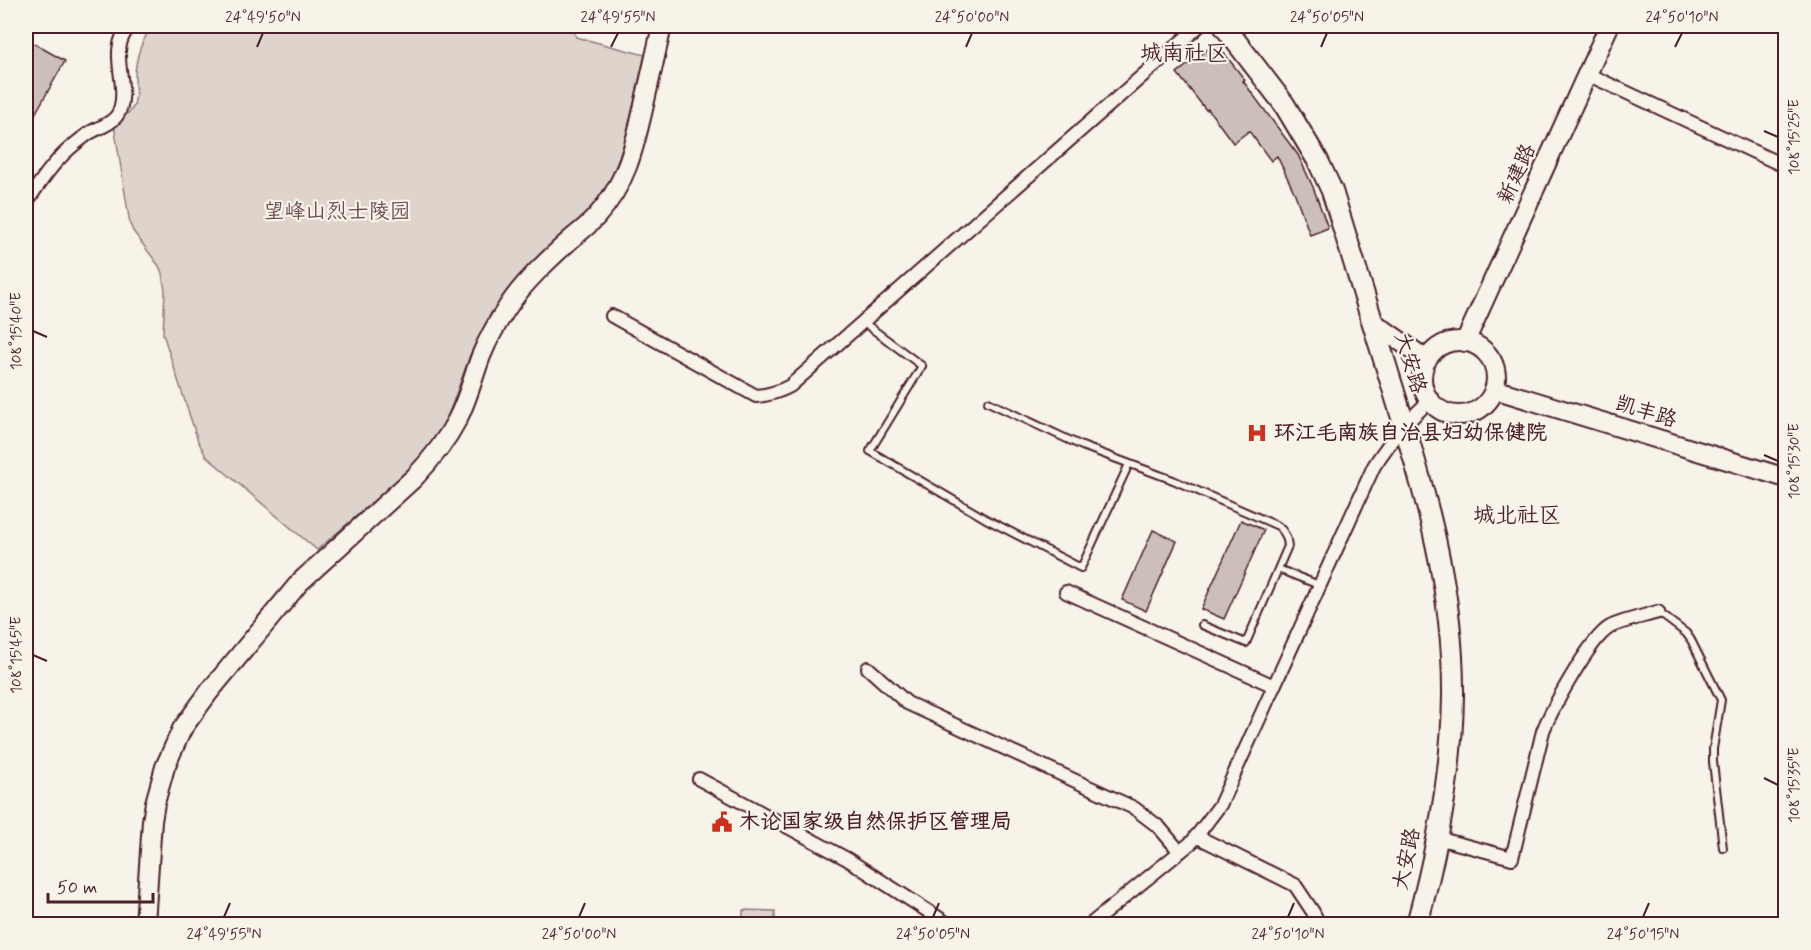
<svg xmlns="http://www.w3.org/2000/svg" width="1811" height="950" font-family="Mynerve,'LXGW WenKai TC',sans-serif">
<rect width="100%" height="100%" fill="#f7f3e8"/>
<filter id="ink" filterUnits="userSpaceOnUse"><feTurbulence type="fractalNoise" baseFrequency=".0167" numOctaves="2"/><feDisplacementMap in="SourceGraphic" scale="12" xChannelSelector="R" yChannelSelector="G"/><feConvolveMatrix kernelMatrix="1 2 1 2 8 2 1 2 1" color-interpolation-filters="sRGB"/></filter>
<g filter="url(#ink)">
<path fill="#ded4cc" stroke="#947a7c" stroke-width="1.5" d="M153 26H572L576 37 645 55C633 104 626 157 599 200L492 311 470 355 452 405 442 429 423 456 411 469 317 550 206 456 198 441 163 334 165 290 162 273 159 266 133 231 130 224 114 125C119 118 127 116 132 109 138 99 135 86 135 75 136 57 141 40 153 26Z
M743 910 775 911V924H743Z"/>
<path fill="#ccbfb9" stroke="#4a1f2b" stroke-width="1.5" d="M26 39 65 61 26 130Z
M1216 43 1245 80 1243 81 1298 155 1313 187 1328 228 1310 235 1295 194 1277 156 1271 161 1249 131 1233 143 1208 109 1206 110 1177 73Z
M1241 520 1264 530 1224 619 1201 609Z
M1153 530 1177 541 1146 611 1122 600Z"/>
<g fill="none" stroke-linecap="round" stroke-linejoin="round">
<g stroke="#4a1f2b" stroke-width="10">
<path id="lane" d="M863 322 922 366 870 451 986 519 1081 568 1129 464
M988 402 1082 446 1173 480 1278 526C1285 532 1287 537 1288 546L1246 643 1202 625
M1278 569 1319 585
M1658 612 1686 633 1691 640 1721 700 1713 749V762L1723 848"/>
</g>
<g stroke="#4a1f2b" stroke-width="16">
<path id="street" d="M1587 74 1780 164
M26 203C39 184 51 165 69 149 76 143 83 137 91 132 100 127 112 124 118 114 132 86 105 51 130 26
M612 316 756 396C769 395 779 392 790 386L1199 26
M1066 592 1274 686
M868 668 907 703 1134 808 1159 827 1180 852
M699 779 847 859 948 924
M1196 836 1295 885 1313 912 1319 924
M1437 838 1512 858 1543 731C1552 709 1590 638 1610 627 1621 621 1645 616 1658 612
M1091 924 1192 842 1220 805 1374 466C1390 441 1407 420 1430 401"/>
</g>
<g stroke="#4a1f2b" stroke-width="22">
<path id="secondary" d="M1373 322 1427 360
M1422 378a37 37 0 1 1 74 0a37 37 0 1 1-74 0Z
M1465 342 1609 26
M1494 389 1786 478
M145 924 152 821 155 803 165 767 182 729 209 692 300 582 414 478C431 460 446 441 457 420 468 399 473 377 481 356 488 339 497 323 507 308 522 284 548 260 569 241 578 233 588 226 596 217 627 183 634 148 644 105 650 79 656 52 662 26"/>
</g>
<g stroke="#4a1f2b" stroke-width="24">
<path id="primary" d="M1224 26 1284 104 1318 161 1332 191C1353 259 1374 327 1395 395 1426 495 1454 590 1453 696 1452 773 1437 851 1417 924"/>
</g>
<use href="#lane" stroke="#f7f3e8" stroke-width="6"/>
<use href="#street" stroke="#f7f3e8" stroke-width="12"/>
<use href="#secondary" stroke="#f7f3e8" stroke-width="18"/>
<use href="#primary" stroke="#f7f3e8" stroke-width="20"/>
</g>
</g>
<path fill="none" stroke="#4a1f2b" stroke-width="2" d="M257 47 263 33M611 47 618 33M966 47 972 33M1321 47 1327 33M1675 47 1682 33M1764 131 1778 137M33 331 47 337M1764 455 1778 461M33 655 47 661M1764 778 1778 785M224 917 230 903M579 917 585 903M933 917 939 903M1288 917 1294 903M1643 917 1649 903"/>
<defs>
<g id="hospital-bare" transform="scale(1.62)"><path d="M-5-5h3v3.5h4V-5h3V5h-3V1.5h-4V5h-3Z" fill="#c8321e" stroke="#f7f3e8" stroke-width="2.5" paint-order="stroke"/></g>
<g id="civic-bare" transform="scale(1.62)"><path d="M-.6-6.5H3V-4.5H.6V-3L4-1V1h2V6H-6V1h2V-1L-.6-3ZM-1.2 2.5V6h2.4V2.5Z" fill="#c8321e" stroke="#f7f3e8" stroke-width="2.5" paint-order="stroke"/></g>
</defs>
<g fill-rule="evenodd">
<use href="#hospital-bare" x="1257" y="433"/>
<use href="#civic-bare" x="722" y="822"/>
</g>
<g text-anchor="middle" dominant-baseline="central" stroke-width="4.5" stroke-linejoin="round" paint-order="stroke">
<g font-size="21" fill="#4a1f2b" stroke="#f7f3e8">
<text transform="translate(1517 174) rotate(-66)">新建路</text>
<text transform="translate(1410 363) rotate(73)">大安路</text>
<text transform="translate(1646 412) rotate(17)">凯丰路</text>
<text transform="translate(1407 859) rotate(-78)">大安路</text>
</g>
<g font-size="21" fill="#6f4c53" stroke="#f7f3e8">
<text x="337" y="212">望峰山烈士陵园</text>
</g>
<g font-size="21" font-weight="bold" fill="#4a1f2b" stroke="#f7f3e8" text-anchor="start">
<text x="1274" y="433">环江毛南族自治县妇幼保健院</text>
<text x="739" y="822">木论国家级自然保护区管理局</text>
</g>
<g font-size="22" fill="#4a1f2b" stroke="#f7f3e8">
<text x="1184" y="54">城南社区</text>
<text x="1517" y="516">城北社区</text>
</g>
</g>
<rect width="1811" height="950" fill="none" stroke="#f7f3e8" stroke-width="66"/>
<path d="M48 893v9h105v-9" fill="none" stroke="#4a1f2b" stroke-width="3"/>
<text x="57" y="893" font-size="18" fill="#4a1f2b" stroke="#f7f3e8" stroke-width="4.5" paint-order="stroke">50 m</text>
<rect x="33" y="33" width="1745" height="884" fill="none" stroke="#4a1f2b" stroke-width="2"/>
<g font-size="15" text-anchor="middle" fill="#4a1f2b">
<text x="263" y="22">24°49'50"N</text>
<text x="618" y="22">24°49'55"N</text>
<text x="972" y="22">24°50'00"N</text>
<text x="1327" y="22">24°50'05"N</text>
<text x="1682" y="22">24°50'10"N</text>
<text transform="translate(1794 137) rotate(-90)" y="5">108°15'25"E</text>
<text transform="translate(16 331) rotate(-90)" y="5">108°15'40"E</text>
<text transform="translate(1794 461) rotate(-90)" y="5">108°15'30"E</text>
<text transform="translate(16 655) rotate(-90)" y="5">108°15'45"E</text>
<text transform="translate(1794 785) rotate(-90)" y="5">108°15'35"E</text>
<text x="224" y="939">24°49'55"N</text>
<text x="579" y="939">24°50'00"N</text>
<text x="933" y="939">24°50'05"N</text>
<text x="1288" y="939">24°50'10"N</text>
<text x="1643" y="939">24°50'15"N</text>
</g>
</svg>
